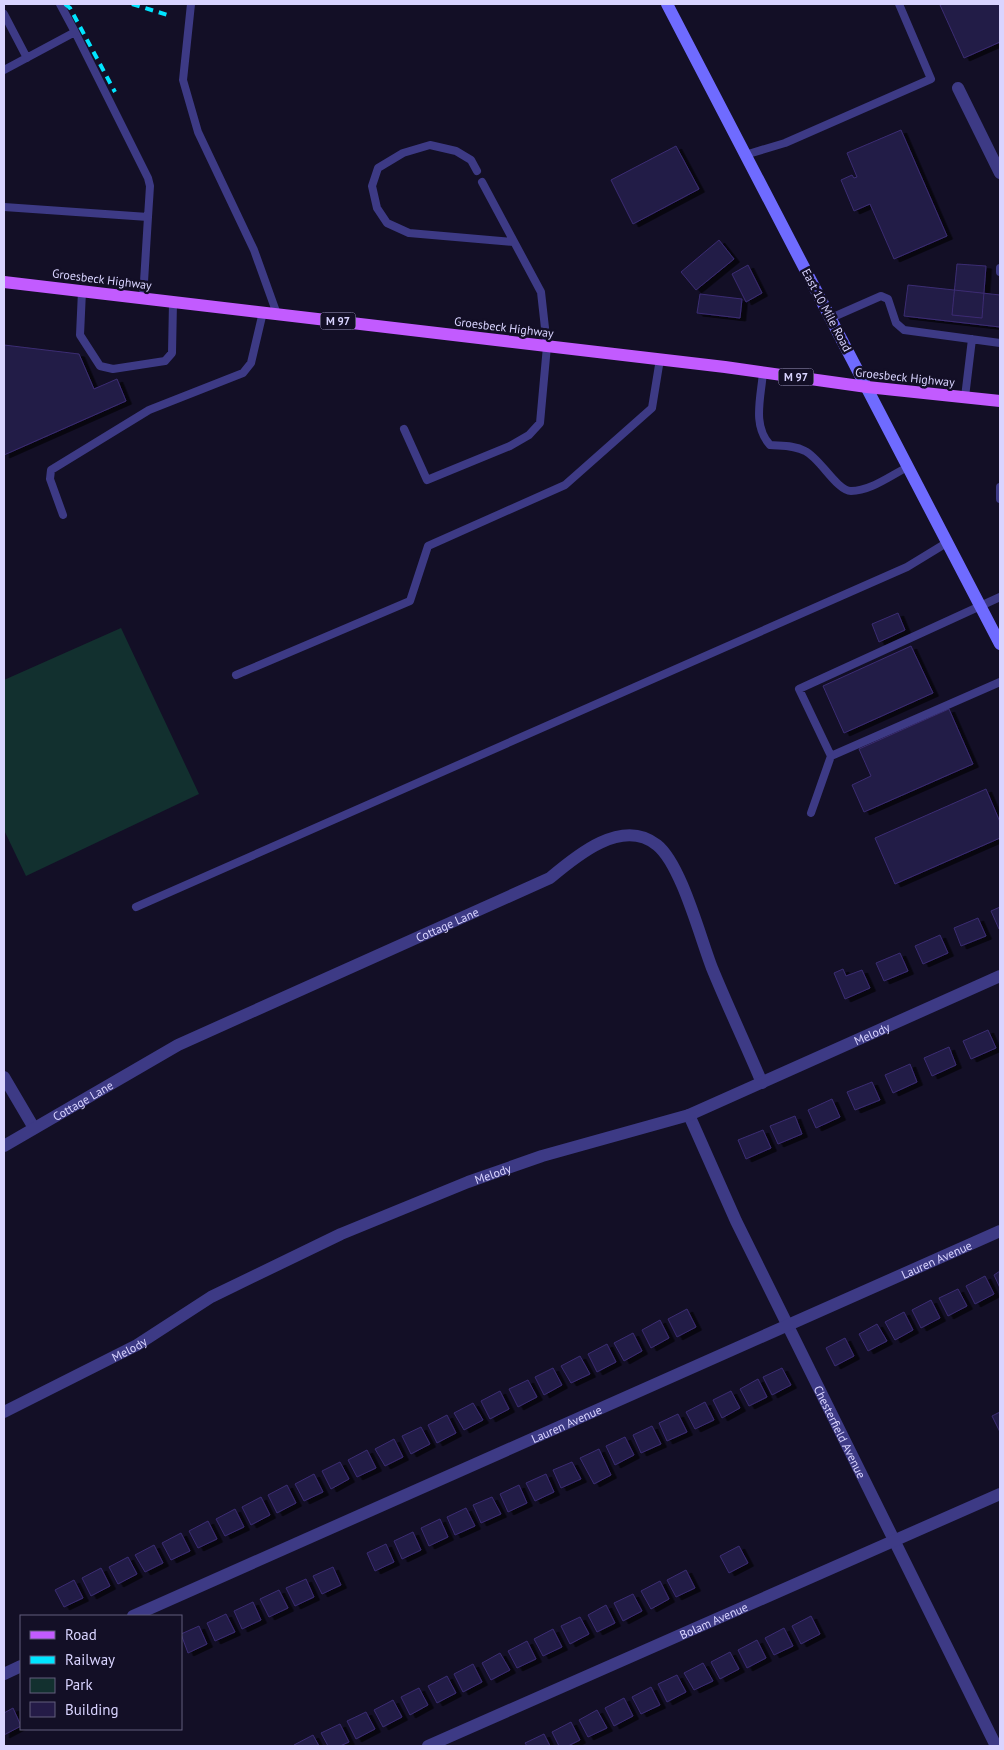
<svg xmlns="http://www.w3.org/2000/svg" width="1004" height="1750" font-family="'PT Sans',sans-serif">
<defs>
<filter id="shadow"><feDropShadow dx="5.5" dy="3" stdDeviation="0" flood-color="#0009"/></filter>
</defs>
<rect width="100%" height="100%" fill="#130f26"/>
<path fill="#12302f" d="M121 628 199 794 26 876 4 830V680Z"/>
<path fill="#241b47" stroke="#3b2d73" filter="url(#shadow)" d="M944 4H1000V42L964 58 940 5Z
M901 130 947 236 894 259 870 204 854 211 841 180 852 175 854 178 857 177 847 153Z
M676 146 699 189 633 224 611 180Z
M719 240 734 259 696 290 681 272Z
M957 264 986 266 982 318 952 315Z
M748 265 762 293 746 302 732 274Z
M908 285 1000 295V327L904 316Z
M700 294 742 299 740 318 697 313Z
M4 345 79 354 94 389 117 379 126 401 4 455Z
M898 613 905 630 879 642 872 624Z
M911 646 933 693 844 733 823 686Z
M949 709 973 764 864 812 852 785 871 776 859 749Z
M986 789 1000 822V838L895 884 875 838Z
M1000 907V929H999L991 911Z
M978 918 986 936 961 946 954 928Z
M940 935 948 953 923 964 915 946Z
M900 953 908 971 884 981 876 963Z
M843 969 846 976 862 970 870 988 845 999 834 973Z
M988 1030 996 1048 971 1059 963 1041Z
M949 1047 956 1065 932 1076 924 1058Z
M910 1064 917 1082 893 1093 885 1075Z
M872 1082 880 1100 855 1110 847 1092Z
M832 1099 840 1117 816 1128 808 1110Z
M795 1116 802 1134 778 1144 770 1126Z
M763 1130 771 1148 746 1159 738 1140Z
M1000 1271V1288L994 1275Z
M985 1276 994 1294 975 1304 966 1286Z
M958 1289 967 1306 948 1316 939 1298Z
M931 1300 940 1318 921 1328 912 1310Z
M687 1309 696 1327 677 1337 668 1319Z
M904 1312 913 1330 895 1340 885 1322Z
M660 1320 669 1338 651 1348 642 1330Z
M877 1324 887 1341 868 1351 859 1334Z
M633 1333 642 1351 624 1361 614 1343Z
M845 1338 854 1356 835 1366 826 1348Z
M607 1344 616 1362 597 1372 588 1354Z
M580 1356 590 1374 571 1383 561 1366Z
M553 1368 562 1385 544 1395 535 1377Z
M782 1368 791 1385 772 1395 763 1377Z
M758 1379 767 1397 749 1406 740 1389Z
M528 1380 537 1397 518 1407 509 1389Z
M500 1391 509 1409 490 1419 481 1401Z
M731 1391 740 1408 722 1418 713 1400Z
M705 1402 714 1420 695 1429 686 1412Z
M473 1403 483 1420 464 1430 454 1413Z
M1000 1412V1432L992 1416Z
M678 1414 687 1432 667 1441 659 1423Z
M447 1415 456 1433 437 1443 428 1425Z
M652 1426 661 1444 641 1453 633 1435Z
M421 1427 430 1444 411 1454 402 1436Z
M625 1437 634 1455 615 1465 606 1446Z
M394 1439 403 1457 385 1466 375 1449Z
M599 1449 611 1475 594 1484 580 1458Z
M367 1450 376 1468 357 1477 348 1460Z
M340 1462 349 1479 331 1489 322 1471Z
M572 1462 581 1479 561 1488 553 1470Z
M314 1474 323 1492 304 1501 295 1484Z
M546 1474 554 1492 535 1501 526 1483Z
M287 1485 296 1503 277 1513 268 1495Z
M519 1485 527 1503 508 1512 500 1494Z
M261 1497 270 1515 251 1525 242 1507Z
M492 1497 501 1514 481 1523 473 1505Z
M466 1508 475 1526 455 1535 447 1517Z
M235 1509 244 1527 225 1536 216 1519Z
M440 1519 448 1537 429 1546 421 1528Z
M208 1521 217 1539 198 1548 189 1531Z
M413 1532 421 1550 402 1559 394 1541Z
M181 1533 190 1551 171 1560 162 1543Z
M386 1544 394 1562 375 1571 367 1553Z
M154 1545 163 1563 145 1572 135 1555Z
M739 1546 748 1563 729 1573 720 1556Z
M128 1557 137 1574 118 1584 109 1567Z
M333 1567 341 1585 322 1594 313 1576Z
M101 1568 110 1586 91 1596 82 1578Z
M686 1570 695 1588 676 1597 667 1580Z
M306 1579 314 1597 295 1606 286 1588Z
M74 1580 83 1598 64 1607 55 1590Z
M660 1581 669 1599 651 1609 641 1591Z
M279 1590 288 1608 269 1617 260 1599Z
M633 1594 642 1611 623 1621 614 1603Z
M253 1602 261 1620 242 1629 234 1611Z
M606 1605 615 1623 597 1632 588 1615Z
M226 1614 235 1632 215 1641 207 1623Z
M811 1616 820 1634 801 1644 792 1626Z
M580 1617 589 1634 570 1644 561 1626Z
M199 1626 207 1644 188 1653 181 1634Z
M784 1628 793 1646 774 1655 765 1638Z
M553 1629 562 1647 543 1656 534 1639Z
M757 1640 766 1658 747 1668 738 1650Z
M527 1641 536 1659 517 1668 508 1651Z
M730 1652 739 1669 720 1679 711 1662Z
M500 1653 510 1670 491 1680 482 1663Z
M703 1663 713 1681 694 1690 684 1673Z
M473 1664 482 1682 463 1692 454 1674Z
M677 1675 686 1692 667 1702 658 1684Z
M447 1676 456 1693 437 1703 428 1686Z
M651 1687 660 1705 641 1714 632 1697Z
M419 1688 428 1705 410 1715 401 1697Z
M624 1698 633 1716 614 1726 605 1708Z
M393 1700 402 1717 383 1727 374 1710Z
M13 1708 21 1726 4 1735V1713Z
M597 1710 607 1728 588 1737 579 1720Z
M366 1712 375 1729 356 1739 347 1721Z
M571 1722 580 1740 568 1746H559L552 1732Z
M340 1724 349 1742 340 1746H328L321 1733Z
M544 1734 550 1746H527L525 1743Z
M313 1735 319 1746H295L294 1745Z"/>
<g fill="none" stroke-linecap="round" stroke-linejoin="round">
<path stroke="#3d3a85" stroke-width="8" d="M60 4 75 32
M191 4 183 80 198 132 254 250 277 314
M4 14 27 58
M4 70 75 32 148 178 150 186 148 217
M745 155 785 143 931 79 899 4
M477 171 471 160 456 151 430 145 403 153 378 168 372 186 377 208 387 223 409 233 513 242
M4 207 148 217 143 298
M1000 268V272
M82 291 80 335 100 366 113 369 165 361 172 353 173 302
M831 318 881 296 888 299 896 323 904 330 1000 343
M763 372C761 398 752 425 770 445 782 446 794 445 805 451 820 458 837 491 851 491 871 491 891 475 908 467
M965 397 972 339
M404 429 427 480 510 446 529 435 540 423 547 346 541 292 482 182
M1000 487V499
M63 515 50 479 51 470 149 410 243 373 251 363 263 312
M1000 597 799 689 831 756 1000 682
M236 675 410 601 428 546 565 485 652 408 660 359
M811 813 831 756
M136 907 907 567 948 542"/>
<g stroke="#3d3a85" stroke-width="12">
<path d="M958 88 1000 173"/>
<path d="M4 1077 34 1128"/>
<path id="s1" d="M689 1115 736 1221 996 1746"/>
<path id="s2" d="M4 1146 178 1045 550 878C576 856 622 817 657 845 681 864 700 937 712 968 728 1007 746 1045 762 1083"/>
<path id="s3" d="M4 1412 137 1345 211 1297 341 1234 468 1182 542 1156 689 1115 1000 976"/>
<path id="s4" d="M133 1616 1000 1231"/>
<path d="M4 1674 21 1666"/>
<path id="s5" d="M428 1746 1000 1494"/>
</g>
<path stroke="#6f6bff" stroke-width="12" d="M667 4 1000 644"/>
<path stroke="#c25bff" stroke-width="12" d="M4 282 725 367 867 387 1000 401"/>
<path stroke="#00e5ff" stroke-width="4" stroke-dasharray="8 6" stroke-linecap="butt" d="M65 4 70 8 115 92
M132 4 171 16"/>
</g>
<g text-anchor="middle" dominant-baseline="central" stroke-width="5" stroke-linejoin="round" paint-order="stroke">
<g fill="#130f26" stroke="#9e99be" stroke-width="1">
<rect x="320.5" y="312.5" width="35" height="17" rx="4"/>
<rect x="778.5" y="368.5" width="35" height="17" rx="4"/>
</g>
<g font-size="11" font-weight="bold" fill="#d9d4ff">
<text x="338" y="321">M 97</text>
<text x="796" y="377">M 97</text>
</g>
<g font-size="12" fill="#d9d4ff" stroke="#130f26">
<text transform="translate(102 279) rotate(7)">Groesbeck Highway</text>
<text transform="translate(827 310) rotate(62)">East 10 Mile Road</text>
<text transform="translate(504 327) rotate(7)">Groesbeck Highway</text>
<text transform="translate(905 377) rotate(6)">Groesbeck Highway</text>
<text stroke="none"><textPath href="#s2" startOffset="496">Cottage Lane</textPath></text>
<text stroke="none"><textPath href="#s3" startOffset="950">Melody</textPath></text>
<text stroke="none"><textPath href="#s2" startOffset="91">Cottage Lane</textPath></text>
<text stroke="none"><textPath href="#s3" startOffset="545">Melody</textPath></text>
<text stroke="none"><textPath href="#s4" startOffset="879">Lauren Avenue</textPath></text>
<text stroke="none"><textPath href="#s3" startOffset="140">Melody</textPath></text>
<text stroke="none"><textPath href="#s4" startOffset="474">Lauren Avenue</textPath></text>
<text stroke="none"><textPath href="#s1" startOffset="351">Chesterfield Avenue</textPath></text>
<text stroke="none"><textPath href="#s5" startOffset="312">Bolam Avenue</textPath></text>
</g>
</g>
<rect width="1004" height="1750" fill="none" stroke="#d9d4ff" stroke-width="10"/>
<rect x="20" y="1615" width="162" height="115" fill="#130f26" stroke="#625e7d"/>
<rect x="30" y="1631" width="25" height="8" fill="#c25bff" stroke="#625e7d"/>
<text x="65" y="1640" font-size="15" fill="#d9d4ff">Road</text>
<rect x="30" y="1656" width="25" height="8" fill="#00e5ff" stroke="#625e7d"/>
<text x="65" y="1665" font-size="15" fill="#d9d4ff">Railway</text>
<rect x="30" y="1678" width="25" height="15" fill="#12302f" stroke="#625e7d"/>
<text x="65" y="1690" font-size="15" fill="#d9d4ff">Park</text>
<rect x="30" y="1702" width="25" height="15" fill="#241b47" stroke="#625e7d"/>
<text x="65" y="1715" font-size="15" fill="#d9d4ff">Building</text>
</svg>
